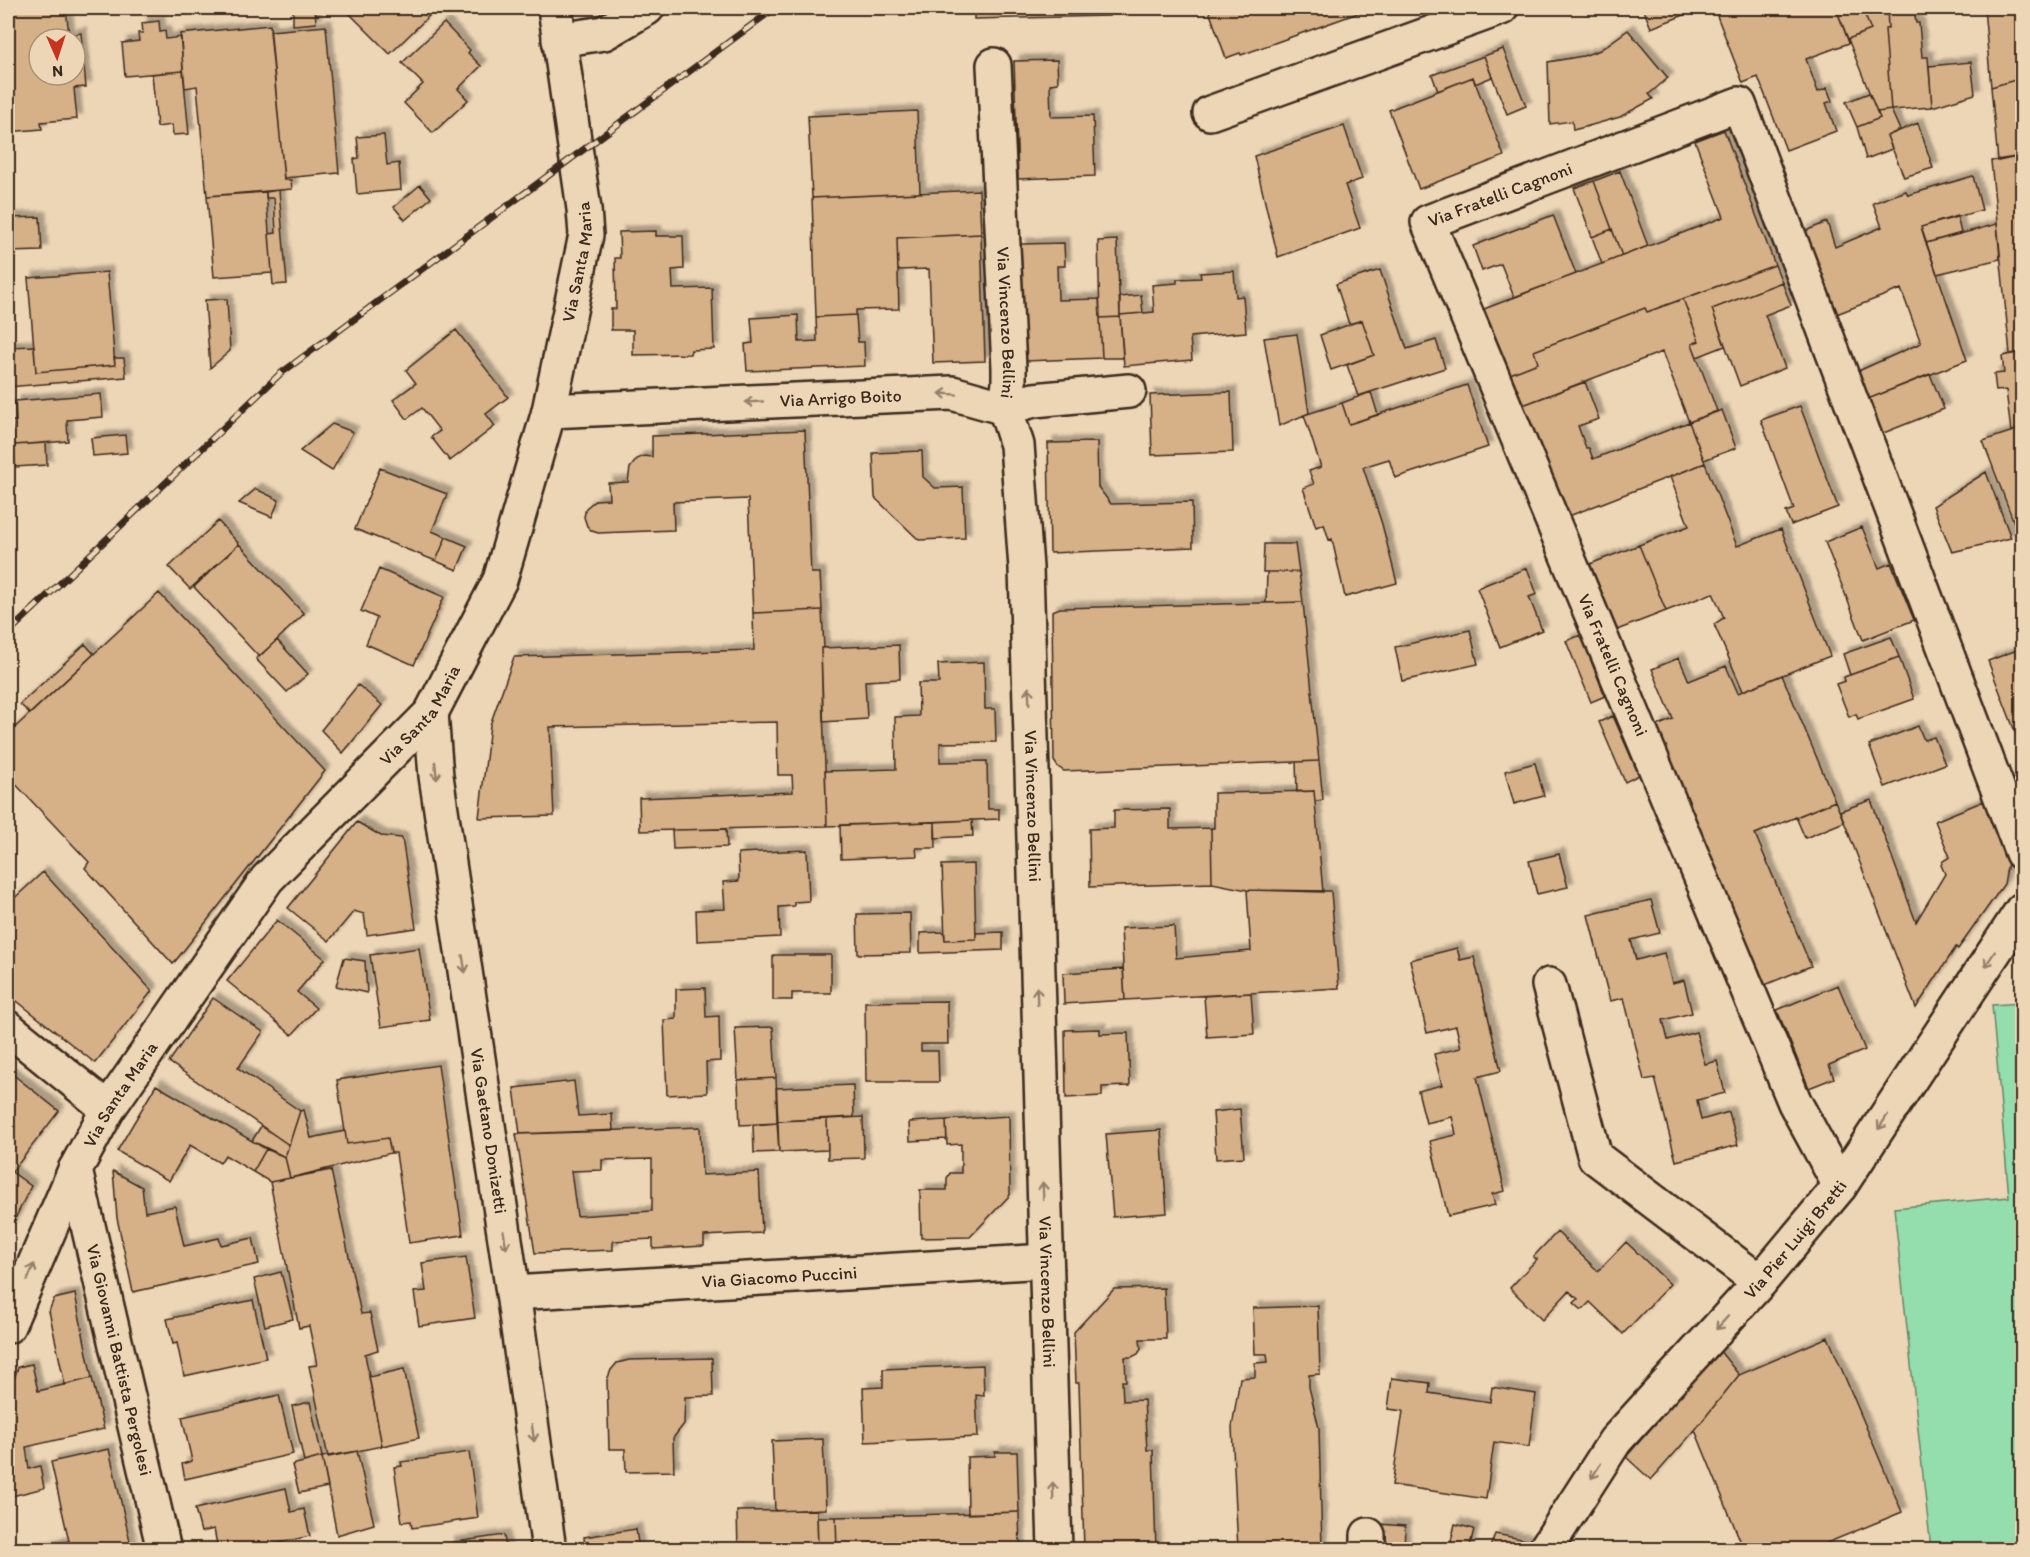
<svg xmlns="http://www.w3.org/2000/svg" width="2030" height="1557" font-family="Itim,sans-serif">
<defs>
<filter id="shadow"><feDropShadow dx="5.5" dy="-5.5" stdDeviation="1.5" flood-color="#0004"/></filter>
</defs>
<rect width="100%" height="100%" fill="#edd6b6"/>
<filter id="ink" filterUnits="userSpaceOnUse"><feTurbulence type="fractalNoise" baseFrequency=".0167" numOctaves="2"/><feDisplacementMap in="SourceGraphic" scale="12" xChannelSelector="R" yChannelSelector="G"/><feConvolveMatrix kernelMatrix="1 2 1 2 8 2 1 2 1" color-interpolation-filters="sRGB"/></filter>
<g filter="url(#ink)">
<path fill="#94ddad" stroke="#688466" stroke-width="1.5" d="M2022 1003V1549H1931L1894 1208 2009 1197 1992 1005Z"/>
<path fill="#d6b087" stroke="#3b2a1e" stroke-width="1.5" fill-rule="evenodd" filter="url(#shadow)" d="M8 8H66L69 35 81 33 86 87 74 88 77 119 41 122 42 129 8 132ZM39 39H75V75H39Z
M293 8H315L316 23 293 25Z
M344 8H431L434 11 390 54Z
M974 8H1109V16L974 19Z
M1208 8H1372L1241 55 1240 53 1226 58Z
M1643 8H1681L1684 15 1651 28Z
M1714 8H1836L1849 43 1806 59 1818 92 1827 88 1832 101 1826 103 1836 131 1786 150 1758 77 1743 83Z
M1836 8H1862L1871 30 1848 39Z
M1862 8H1887L1888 28 1885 29 1891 110 1877 112 1848 39 1871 30Z
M1887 8H1914L1916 23H1919L1922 57H1928L1932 107 1891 110 1885 29 1888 28Z
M1984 8H2022V78L1991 87Z
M159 21 160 32 165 31 166 39 181 37 183 71 125 76 122 43 139 41 138 33H143L142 23Z
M444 23 470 50 468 53 481 66 458 89 468 100 433 133 404 103 423 84 402 63Z
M270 25 284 180H291L292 189 207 196 197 86 185 88 180 34Z
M326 26 339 173 284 178 270 31Z
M1628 30 1668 78 1649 94 1653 99 1620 117 1585 127 1573 130 1572 121 1550 124 1548 62 1583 56 1600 50Z
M1503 49 1526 106 1507 114 1484 56Z
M1484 56 1492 77 1475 84 1473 77 1438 91 1432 75Z
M1057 60 1058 83 1050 84 1051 117 1093 116 1095 176 1018 179 1014 61Z
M1971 62 1975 94 1932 107 1929 66Z
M183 71 189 134 173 135 172 125 157 127 152 74Z
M1473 77 1504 156 1419 189 1389 110Z
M2022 78V156L1998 161 1991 87Z
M1869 93 1880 118 1857 127 1846 102Z
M1891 110 1900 130 1887 136 1892 149 1866 159 1857 127 1880 118 1877 112Z
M917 111 920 193 812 198 808 116Z
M1918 123 1933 168 1904 177 1887 136Z
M1344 126 1362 179 1345 185 1360 228 1278 257 1254 156Z
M1724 130 1775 265 1647 312 1645 308 1534 351 1538 363 1510 374 1484 309 1724 217 1695 141Z
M384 135 387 165 399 163 401 190 357 194 354 159 359 158 357 137Z
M2022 156V352L2010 354 1991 161Z
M1620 171 1648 246 1622 256 1594 181Z
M1973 176 1982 210 1921 227 1967 360 1868 399 1856 372 1921 343 1901 289 1834 315 1803 232 1827 222 1835 247 1882 227 1873 203 1906 191 1908 195Z
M1594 181 1612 229 1592 237 1574 188Z
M420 185 431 198 405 220 394 207Z
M279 190 287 284 273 285 269 234 276 233 274 198H266V192Z
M979 190 981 234 897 238 899 309 856 310V315L816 317 812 198Z
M266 192 272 273 214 277 207 196Z
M1553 215 1576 274 1514 297 1501 264 1482 271 1473 246Z
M1957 216 1961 233 1926 243 1921 227Z
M40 217 42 251 8 252V218Z
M1997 224 2000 259 1937 274 1926 243Z
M1612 229 1622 256 1602 264 1592 237Z
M656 231V236H683L684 269 672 270 673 289 712 288 714 349 691 350 690 354 633 355V330H611V309H616L615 258H620L619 232Z
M981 234 985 361 933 363 929 269 898 270 897 238Z
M1117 240 1120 317 1100 318 1098 241Z
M1064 243 1065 266H1057L1058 300 1099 299 1102 358 1025 361 1021 244Z
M1775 265 1782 282 1712 309 1725 346 1697 357 1692 344 1699 341 1683 299Z
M1380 270 1407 349 1436 340 1445 368 1358 396 1347 365 1374 355 1362 320 1349 324 1336 284Z
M1234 271 1236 297 1243 296 1246 332 1190 337 1192 360 1124 366 1120 315 1154 312 1152 285 1177 283V279L1201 278 1200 273Z
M107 272 115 365 36 372 28 278Z
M1782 282 1791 305 1765 315 1785 368 1740 386 1712 309Z
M1141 295 1143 313 1120 315V297Z
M227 299 230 351 210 368 205 300Z
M1683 299 1699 341 1692 344 1717 411 1689 422 1662 352 1523 405 1510 374 1538 363 1534 351 1645 308 1647 312Z
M798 315 799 342 817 341 816 317 856 315 858 342H864L865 366 747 371 745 344 753 343 751 318Z
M1120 317 1123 358H1102L1100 318Z
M1362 320 1374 355 1331 370 1320 335Z
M456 330 508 397 486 414 495 426 450 461 431 437 440 431 422 408 407 419 393 400 416 383 406 370Z
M1297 334 1309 413 1279 426 1264 338Z
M34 346 36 372 115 365 114 358H124L126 377 8 387V347Z
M2022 352V428L2011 432 2006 390 1996 391 1994 374 2004 373 2002 356Z
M1930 374 1944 409 1881 434 1868 399Z
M1585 382 1599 419 1578 426 1586 448H1589L1593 459 1689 422 1705 463 1569 516 1523 405Z
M1467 385 1488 447 1395 478 1389 459 1363 467 1382 524 1397 583 1345 597 1332 539 1329 540 1324 524 1316 527 1303 488 1314 484 1309 471 1321 467 1304 415 1342 403 1349 424Z
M1231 392 1233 452 1152 455 1150 395Z
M1371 392 1378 415 1349 424 1342 403Z
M101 394 103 417 67 420 68 441 14 445 12 421H16L15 401Z
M1800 406 1838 507 1791 525 1786 512 1794 509 1761 420Z
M1722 410 1736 448 1704 460 1689 422Z
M332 424 353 432 332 471 300 451Z
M2022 428V544L1983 441Z
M805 430 811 573H820L822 610 753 613 748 499 673 502 674 530 598 533 592 531 587 526 584 517 586 508 596 500 609 499 608 483 628 482 630 468 637 459 644 456 652 457V436Z
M125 435 127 453 93 456 91 438Z
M1097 442 1098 487 1111 504 1192 502 1193 547 1050 553 1048 443Z
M46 443 47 465 15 467 14 445Z
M922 451 923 477 935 488 963 487 965 538 919 540 875 498 873 453Z
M1705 463 1737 546 1781 529 1830 656 1743 691 1714 624 1724 618 1713 593 1666 611 1639 545 1689 526 1670 477Z
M380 468 447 494 432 531 446 537 436 561 355 529Z
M1986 472 2011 538 1952 552 1933 506Z
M256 489 279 500 272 517 239 503Z
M218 521 239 544 190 589 169 567Z
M1862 527 1879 568 1891 563 1914 620 1863 640 1825 542Z
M446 537 467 546 457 570 436 561Z
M239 544 304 614 259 657 194 587Z
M1264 544H1295L1299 572H1263Z
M1639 545 1666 611 1617 630 1590 564Z
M1527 568 1537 594 1529 597 1542 630 1500 647 1477 588Z
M379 569 444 597 414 665 366 644 377 618 361 611Z
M1267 572H1299L1303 602 1266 603Z
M159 593 325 771 173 964 85 868 89 862 8 776V734Z
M1303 602 1319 761 1064 771 1058 767 1054 761 1052 611 1060 608Z
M822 610 824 648H821L827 826 640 831 639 798 793 792 792 775H778L777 722 550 727 554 816 479 818 490 725 514 657 754 650 753 613Z
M1470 630 1478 664 1402 681 1395 647Z
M1581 635 1605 696 1591 702 1566 641Z
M1891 637 1899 657 1850 675 1843 654Z
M277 640 308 674 287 692 256 659Z
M85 644 94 654 30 714 20 704Z
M899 645 900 679 865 681 867 719 823 722 821 648Z
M2022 648V750L1988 661Z
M1899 657 1914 699 1858 719 1856 714 1849 717 1836 684 1845 681 1844 677Z
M1679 658 1689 681 1726 666 1738 693 1782 675 1835 801 1755 834 1811 966 1765 985 1657 726 1673 719 1652 669Z
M984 662 985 709H995L996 742 940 743V762L987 761 988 809H999V819L827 826 825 771 896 769 895 717 919 716 918 683H939L938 664Z
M358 685 382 705 343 753 321 730Z
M1613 716 1639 775 1625 782 1599 722Z
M1918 726 1924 740 1934 737 1945 764 1885 787 1869 745Z
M1319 761 1323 800 1315 801 1314 791 1297 792 1296 762Z
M1535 763 1544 796 1514 804 1505 771Z
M1314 791 1323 892 1247 890 1212 883 1211 828H1214V793Z
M1871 800 1916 922 1945 874 1941 865 1943 861 1950 857 1935 821 1984 801 2008 862 2004 884 1958 949 1956 947 1916 1008 1840 811Z
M1835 801 1844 822 1805 838 1796 817Z
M1170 809V829L1211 828 1212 883 1090 887 1089 829 1114 828V810Z
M972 820 973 836 935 838V822Z
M357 822 381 836 402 838 416 928 367 935 364 914 354 911 329 941 288 908Z
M935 822 936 848H916L917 856 841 859 840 825Z
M726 829 727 847 673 849 672 830Z
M807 850 809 901 794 902V906L779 907 780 937 697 941 696 910 725 909 723 882 739 881 738 853Z
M1559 854 1568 887 1537 894 1529 861Z
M974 864 976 939 945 940 942 865Z
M43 872 152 991 95 1063 8 994V904Z
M1247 890 1331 891 1339 988 1125 1000 1121 928 1174 926 1176 958 1251 951Z
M1651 900 1660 933 1631 940 1636 960 1664 953 1672 983 1684 980 1692 1013 1663 1020 1668 1040 1696 1032 1705 1064 1717 1061 1725 1093 1697 1100 1699 1111 1701 1120 1729 1112 1738 1145 1676 1161 1655 1078 1644 1080 1624 998 1610 1001 1588 915Z
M910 913 911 953 858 954 857 914Z
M277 920 325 959 297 992 316 1008 292 1035 227 981Z
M944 932 945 940 976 939V933L1003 932V950L920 953V933Z
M419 948 430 1020 381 1027 370 955Z
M1457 948 1460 960 1474 957 1501 1071 1477 1077 1505 1191 1492 1194 1495 1205 1448 1216 1430 1141 1456 1135 1455 1129 1452 1117 1426 1123 1418 1091 1442 1085 1434 1054 1461 1048 1456 1026 1427 1033 1410 960Z
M773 955H831V993H792V1000H773Z
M344 958 365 961 367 993 336 986Z
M1123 969 1125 1000 1064 1004 1063 973Z
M1838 985 1865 1050 1829 1065 1834 1078 1809 1088 1777 1010Z
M705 988 706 1017 719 1016 720 1061 706 1062 707 1093 667 1095 664 1020 676 1019V989Z
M1251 993 1254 1034 1207 1037 1204 996Z
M213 998 263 1032 238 1068 300 1111 289 1145 169 1062Z
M947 1001 948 1044H921V1051H938L939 1082H866L865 1002Z
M773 1027 776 1078 738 1080 735 1028Z
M1100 1029V1034L1128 1033 1130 1086 1102 1087V1096L1066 1098 1065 1030Z
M438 1065 463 1235 409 1243 396 1153H391L388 1138 347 1144 337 1080Z
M11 1073 59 1111 12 1172 31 1186 11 1227 8 1225V1077Z
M776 1078 778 1123 740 1125 738 1080Z
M574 1081 578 1116 612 1114 613 1131 520 1134 514 1088Z
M156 1085 266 1149 253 1172 225 1155 220 1163 190 1145 169 1181 117 1151Z
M853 1085 854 1117 777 1121 776 1088Z
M1240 1109 1244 1157 1216 1159 1213 1112Z
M304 1110 311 1138 345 1131 347 1144 388 1138 391 1153 290 1178 285 1157 300 1111Z
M1009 1116 1010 1195 970 1237 921 1238 920 1190H947V1178L950 1173H961V1144L947 1145 946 1120Z
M863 1117 864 1158 828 1159 827 1119Z
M827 1119 828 1150 779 1152 777 1121Z
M946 1120 947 1139 910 1141 909 1122Z
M778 1123 779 1152 754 1153 753 1125Z
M261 1126 289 1145 285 1157 252 1141Z
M700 1127 702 1175 759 1172 762 1233 704 1236V1246L653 1249V1239L613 1241V1250L535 1253 516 1134ZM652 1159V1211L577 1216 571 1171 602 1170V1160Z
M1161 1130 1167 1213 1113 1217 1106 1134Z
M266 1149 285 1157 290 1178 270 1182 253 1172Z
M331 1170 361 1314 370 1313 378 1350 365 1354 382 1446 328 1457 309 1366 317 1365 309 1326 299 1328 270 1182Z
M113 1171 142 1187 145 1212 175 1206 184 1246 219 1238 221 1245 253 1238 259 1264 133 1292 117 1218Z
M1557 1232 1598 1271 1626 1242 1670 1284 1623 1334 1590 1302 1582 1310 1574 1303 1578 1299 1569 1291 1542 1320 1510 1288 1537 1259 1533 1257Z
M466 1257 475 1318 419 1326 414 1292 426 1291 422 1263Z
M281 1272 293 1319 265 1326 254 1279Z
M1164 1288 1166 1339H1140L1141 1349 1138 1354 1132 1357H1125L1126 1381H1122L1123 1401 1144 1400 1147 1450H1153L1156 1550H1084L1079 1383H1076L1074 1332 1114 1289Z
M75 1294 92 1378 65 1385 49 1311 54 1299Z
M253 1300 266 1358 184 1376 177 1343 173 1344 167 1319Z
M1318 1306 1320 1374 1309 1375V1387L1319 1428 1322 1550H1238L1232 1427 1240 1378 1255 1377V1363L1268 1362 1267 1354H1255L1253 1308Z
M1828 1337 1902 1512 1810 1550H1744L1695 1430 1739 1375Z
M1719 1350 1739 1375 1695 1430 1651 1480 1626 1457Z
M712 1358 713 1396 685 1397 684 1424 673 1438 674 1471 626 1472 625 1449H609L607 1380 611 1370 617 1363 629 1360Z
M32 1364 38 1391 92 1378 104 1429 26 1447 29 1469 40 1466 44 1488 8 1497V1397L18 1367Z
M983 1365 984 1396 976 1395 978 1437 865 1442 863 1388 883 1387V1369Z
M404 1369 419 1438 382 1446 369 1377Z
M1392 1378 1430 1383 1429 1393 1490 1402 1492 1387 1536 1394 1529 1447 1494 1442 1486 1499 1392 1485 1403 1411 1388 1409Z
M279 1395 293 1454 185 1479 182 1464 192 1461 182 1417Z
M310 1402 322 1457 304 1462 292 1406Z
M823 1439 826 1509 775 1511 772 1441Z
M109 1449 132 1550H32L69 1541 51 1462Z
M357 1451 374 1524 337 1535 322 1457Z
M469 1452 478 1518 412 1528 411 1521 402 1522 394 1467 402 1466 401 1462Z
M995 1452H1017L1019 1512 968 1514 967 1457 995 1456Z
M322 1457 328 1487 299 1493 292 1465Z
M286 1488 291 1512 304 1509 310 1536 247 1550H218L214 1529 201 1532 195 1509Z
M817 1510 818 1550H738L737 1511Z
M1019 1512 1020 1550H837L836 1517Z
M817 1517H836L837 1550H818Z
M1379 1524 1405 1526 1404 1550H1378Z
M1455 1524 1474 1529 1469 1550H1449Z
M636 1529 639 1550H585L584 1537Z
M1495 1534 1527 1540 1523 1550H1489Z
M504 1535 506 1550H450L449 1543Z"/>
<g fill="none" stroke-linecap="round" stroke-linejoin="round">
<g stroke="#3b2a1e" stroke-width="38">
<g id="minor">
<path d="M559 40 604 33 647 8"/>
<path id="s1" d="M994 65 1009 368V383L1005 408 1017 445 1026 568 1055 1550"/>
<path d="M1210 113 1501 8"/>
<path id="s2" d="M549 411 952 393 1005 408 1034 400 1129 391"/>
<path id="s3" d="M431 713 436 776 513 1293 549 1550"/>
<path d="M1549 985 1595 1157 1760 1282"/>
<path d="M8 1028 108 1109"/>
<path id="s4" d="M75 1170 164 1550"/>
<path id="s5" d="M1840 1186 1795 1103 1428 222 1739 104 2022 853"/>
<path id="s6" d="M513 1293 1045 1261"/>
<path id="s7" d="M8 1326 75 1170 108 1109 267 879 431 713 500 580 549 411 586 235 584 209 555 8"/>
<path d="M1368 1535V1550"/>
<path id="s8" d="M1545 1550 1615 1441 1760 1282 1840 1186 2022 910"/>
</g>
</g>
<use href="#minor" stroke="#edd6b6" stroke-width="33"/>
<g stroke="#3b2a1e" stroke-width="7">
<path id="rail" d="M8 633 280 374 775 8"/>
</g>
<use href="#rail" stroke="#edd6b6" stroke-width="4.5" stroke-dasharray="14" stroke-linecap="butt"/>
</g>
<defs><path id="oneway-shaft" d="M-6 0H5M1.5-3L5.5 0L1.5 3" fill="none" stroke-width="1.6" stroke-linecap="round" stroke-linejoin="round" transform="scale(1.5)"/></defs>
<g stroke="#94806a">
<use href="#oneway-shaft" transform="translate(948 394) rotate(-176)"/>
<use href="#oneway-shaft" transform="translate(754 402) rotate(177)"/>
<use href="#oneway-shaft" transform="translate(1029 696) rotate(-92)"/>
<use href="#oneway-shaft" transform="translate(436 771) rotate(84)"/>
<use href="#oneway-shaft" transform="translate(1990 959) rotate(123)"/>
<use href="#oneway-shaft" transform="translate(464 964) rotate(81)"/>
<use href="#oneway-shaft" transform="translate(1037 996) rotate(-92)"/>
<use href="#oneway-shaft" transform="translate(1883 1122) rotate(123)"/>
<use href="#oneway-shaft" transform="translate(1043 1191) rotate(-92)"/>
<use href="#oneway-shaft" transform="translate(505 1240) rotate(81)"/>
<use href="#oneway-shaft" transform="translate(31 1272) rotate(-67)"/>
<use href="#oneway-shaft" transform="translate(1722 1323) rotate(132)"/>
<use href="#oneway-shaft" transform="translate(533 1433) rotate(82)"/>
<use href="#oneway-shaft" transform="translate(1596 1471) rotate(123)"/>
<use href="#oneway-shaft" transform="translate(1053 1491) rotate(-92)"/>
</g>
</g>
<g text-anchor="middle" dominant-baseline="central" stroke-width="6" stroke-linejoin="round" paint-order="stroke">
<g font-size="18" fill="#3b2a1e" stroke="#edd6b6">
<text stroke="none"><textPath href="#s5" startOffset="1126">Via Fratelli Cagnoni</textPath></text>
<text stroke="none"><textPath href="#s7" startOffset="1230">Via Santa Maria</textPath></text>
<text stroke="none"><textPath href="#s1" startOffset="258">Via Vincenzo Bellini</textPath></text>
<text stroke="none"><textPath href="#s2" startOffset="292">Via Arrigo Boito</textPath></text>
<text transform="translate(1613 665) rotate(67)">Via Fratelli Cagnoni</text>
<text stroke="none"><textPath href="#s7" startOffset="744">Via Santa Maria</textPath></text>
<text stroke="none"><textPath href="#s1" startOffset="744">Via Vincenzo Bellini</textPath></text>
<text stroke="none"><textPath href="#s7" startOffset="258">Via Santa Maria</textPath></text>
<text stroke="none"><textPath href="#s3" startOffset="422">Via Gaetano Donizetti</textPath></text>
<text stroke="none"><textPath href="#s8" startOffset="400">Via Pier Luigi Bretti</textPath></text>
<text stroke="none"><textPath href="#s6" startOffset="267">Via Giacomo Puccini</textPath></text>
<text stroke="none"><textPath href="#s1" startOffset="1230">Via Vincenzo Bellini</textPath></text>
<text stroke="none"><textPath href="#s4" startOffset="195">Via Giovanni Battista Pergolesi</textPath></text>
</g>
</g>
<rect width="2030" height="1557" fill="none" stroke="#edd6b6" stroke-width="30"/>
<rect x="15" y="15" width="2000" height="1527" fill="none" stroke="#3b2a1e" stroke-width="2" filter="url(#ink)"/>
<g transform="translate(57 57) rotate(177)"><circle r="28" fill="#edd6b6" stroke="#a69179" stroke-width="1.5"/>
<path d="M0-4.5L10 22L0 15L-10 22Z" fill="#c8321e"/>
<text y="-9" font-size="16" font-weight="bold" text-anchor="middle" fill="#3b2a1e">N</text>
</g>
</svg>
